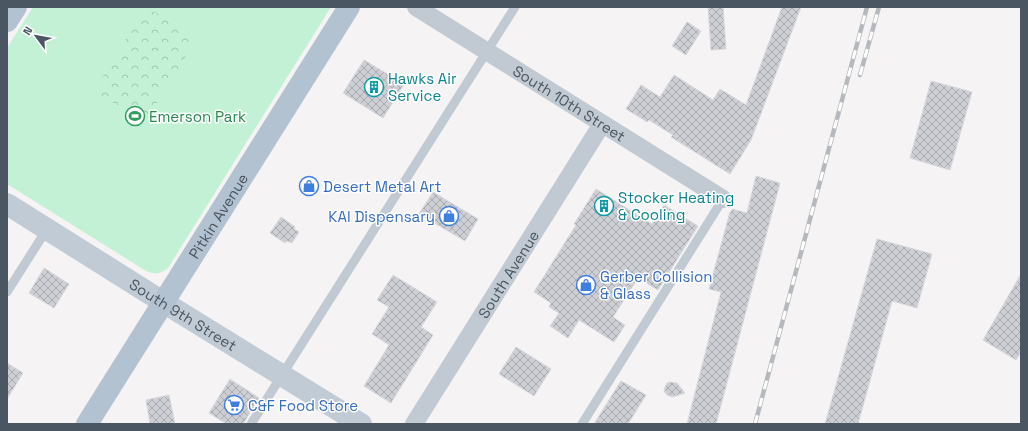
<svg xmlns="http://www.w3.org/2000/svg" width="1028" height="431" font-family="'Space Grotesk',sans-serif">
<defs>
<pattern id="forest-crowns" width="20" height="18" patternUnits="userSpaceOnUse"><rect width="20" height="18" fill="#c3f1d5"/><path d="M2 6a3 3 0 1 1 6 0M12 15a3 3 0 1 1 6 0" fill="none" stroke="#a0c6b0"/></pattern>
<pattern id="building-cross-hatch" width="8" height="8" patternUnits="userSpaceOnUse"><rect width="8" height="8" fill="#cdcfd5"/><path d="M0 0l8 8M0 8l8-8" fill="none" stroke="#a8abb0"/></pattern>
</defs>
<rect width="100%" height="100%" fill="#f5f3f3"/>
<path fill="#c3f1d5" d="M33 7H331L168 268C161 274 155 275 146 271L7 184V48Z"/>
<path fill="url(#forest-crowns)" d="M152 11 157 13 187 31 191 35 193 46 150 113C145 116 142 117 136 116L102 96C99 90 98 87 100 81L140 16 146 12Z"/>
<path fill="url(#building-cross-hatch)" stroke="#d7d9de" d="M708 7H723L726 49 711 50Z
M782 7H801L751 140 730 174 671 137 673 135 649 120 647 122 626 109 641 85 660 97 674 75 713 100 720 89 746 105Z
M687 22 701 31 686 55 672 46Z
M364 60 404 84 383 118 343 93Z
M931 81 972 92 950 170 910 158Z
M756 176 780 183 716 424H687L721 292 709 289 730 212H731L732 209 747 213Z
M596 189 652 224 664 205 698 226 658 290 638 278 613 317 625 325 614 342 579 320 568 338 550 326 559 313 549 307 551 303 534 292 576 225 574 224Z
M433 192 478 219 465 241 419 214Z
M281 217 295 227 294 229 299 232 292 243 287 241 285 243 270 233Z
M877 239 932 254 917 308 892 301 858 424H825Z
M44 268 69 284 54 308 29 293Z
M1021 274V352L1016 360 983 340Z
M393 275 437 302 421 327 433 335 391 403 364 386 389 345 372 334 389 307 377 300Z
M516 347 551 369 534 396 499 374Z
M7 363 23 373 7 399Z
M230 379 259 398 243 424H227L209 413Z
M621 381 646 395 628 424H594Z
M670 382 677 383 685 393 672 397 667 395 664 391 665 387 667 383Z
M169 395 175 424H150L146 400Z"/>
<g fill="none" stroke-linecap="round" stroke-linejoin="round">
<path stroke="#c1cad2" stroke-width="9" d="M7 292 47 229
M251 424 515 7
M582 424 723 199"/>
<g stroke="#c1cad2" stroke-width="18">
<path id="s1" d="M416 7 723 199"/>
<path id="s2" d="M414 424 602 124"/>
</g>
<path stroke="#c1cbd6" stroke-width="22" id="s3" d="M7 204 163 302 361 424"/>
<g stroke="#b3c2d1" stroke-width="22">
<path d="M7 21 16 7"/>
<path id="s4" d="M87 424 349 7"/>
</g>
<g stroke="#b5b8bd" stroke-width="4.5">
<path id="rail" d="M860 75 879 7
M755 424 867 7"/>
</g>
<use href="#rail" stroke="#fff" stroke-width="3" stroke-dasharray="9" stroke-linecap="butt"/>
</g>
<defs>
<g id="building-ring" transform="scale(1)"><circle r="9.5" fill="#fff" stroke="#0f9aa8" stroke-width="1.5"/><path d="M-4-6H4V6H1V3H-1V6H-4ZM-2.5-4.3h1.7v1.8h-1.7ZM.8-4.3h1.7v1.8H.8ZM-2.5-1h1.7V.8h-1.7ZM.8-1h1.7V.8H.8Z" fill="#0f9aa8"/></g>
<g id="stadium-ring" transform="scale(1)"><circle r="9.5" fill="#fff" stroke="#2e9e5b" stroke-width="1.5"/><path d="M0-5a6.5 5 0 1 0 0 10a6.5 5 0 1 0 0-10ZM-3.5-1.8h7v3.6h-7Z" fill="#2e9e5b"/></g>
<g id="shop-ring" transform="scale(1)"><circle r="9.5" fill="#fff" stroke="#3f7fe0" stroke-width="1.5"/><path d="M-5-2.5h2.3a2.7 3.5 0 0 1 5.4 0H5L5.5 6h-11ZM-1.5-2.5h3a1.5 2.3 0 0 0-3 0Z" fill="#3f7fe0"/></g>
<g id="supermarket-ring" transform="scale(1)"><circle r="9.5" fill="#fff" stroke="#3f7fe0" stroke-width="1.5"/><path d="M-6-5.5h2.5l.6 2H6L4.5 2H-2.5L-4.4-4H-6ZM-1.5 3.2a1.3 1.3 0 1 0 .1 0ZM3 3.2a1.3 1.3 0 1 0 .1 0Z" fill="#3f7fe0"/></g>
</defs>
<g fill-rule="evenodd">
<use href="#building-ring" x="374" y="87"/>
<use href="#stadium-ring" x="135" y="116"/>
<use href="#shop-ring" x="309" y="186"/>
<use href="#building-ring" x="604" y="206"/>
<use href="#shop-ring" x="449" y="216"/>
<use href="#shop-ring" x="586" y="285"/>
<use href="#supermarket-ring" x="234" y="405"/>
</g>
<g text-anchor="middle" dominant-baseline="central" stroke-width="3" stroke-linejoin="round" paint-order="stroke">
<g font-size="15" fill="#0d838f" stroke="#fff" text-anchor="start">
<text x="388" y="78">Hawks Air<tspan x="388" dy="17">Service</tspan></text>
<text x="618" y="197">Stocker Heating<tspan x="618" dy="17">&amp; Cooling</tspan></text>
</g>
<g font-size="15" fill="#4a5661" stroke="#fff">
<text stroke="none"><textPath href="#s1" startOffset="181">South 10th Street</textPath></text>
<text stroke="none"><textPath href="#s4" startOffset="246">Pitkin Avenue</textPath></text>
<text stroke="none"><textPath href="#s2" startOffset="177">South Avenue</textPath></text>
<text stroke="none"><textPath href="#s3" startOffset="208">South 9th Street</textPath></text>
</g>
<g font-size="15" fill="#27864d" stroke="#fff" text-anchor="start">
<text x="149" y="116">Emerson Park</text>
</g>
<g font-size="15" fill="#366cbe" stroke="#fff" text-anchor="start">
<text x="323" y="186">Desert Metal Art</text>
<text x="435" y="216" text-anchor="end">KAI Dispensary</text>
<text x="600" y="276">Gerber Collision<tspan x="600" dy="17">&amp; Glass</tspan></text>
<text x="248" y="405">C&amp;F Food Store</text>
</g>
</g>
<rect width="1028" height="431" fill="none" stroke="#4a5661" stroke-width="16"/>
<g transform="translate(36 36) rotate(302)" stroke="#ffffff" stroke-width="3" paint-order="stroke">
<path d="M0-3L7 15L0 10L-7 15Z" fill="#4a5661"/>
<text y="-6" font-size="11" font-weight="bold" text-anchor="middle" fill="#4a5661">N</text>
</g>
</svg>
